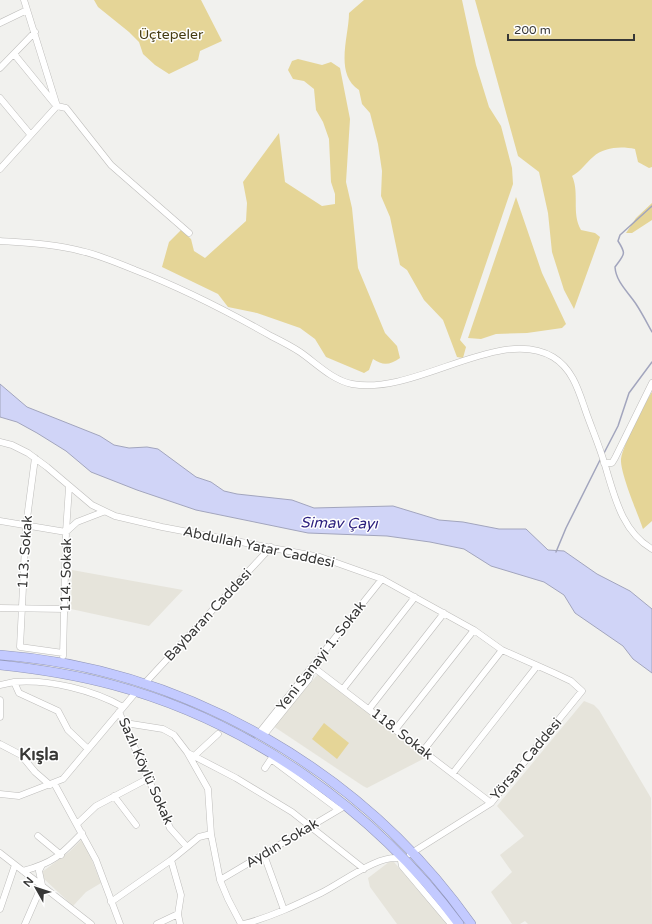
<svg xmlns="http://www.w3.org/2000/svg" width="652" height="924" font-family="'Varela Round',sans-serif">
<rect width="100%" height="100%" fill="#f1f1ee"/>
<path fill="#e6e4db" d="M72 570 183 590 149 626 71 609Z
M319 673 413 745 425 758 367 788 363 786 273 726Z
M584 701 594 705 599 710 651 798 652 924H528L525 921 520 924H512L491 892 512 872 500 855 524 836 497 806Z
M83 838 101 883 86 892 73 906 42 877V872L69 852Z
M389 862H394L447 924H397L370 887 368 878Z"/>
<path fill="#e5d597" d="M94 0H201L222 41 200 51 198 60 169 74 155 65 143 54 139 42 129 32 98 7Z
M364 0H462L476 65 489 107 501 126 512 168 513 184 460 340 466 347 463 358 457 357 443 320 424 300 407 270 400 265 390 217 381 196 382 171 378 144 370 113 362 104 359 90C334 74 349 36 349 13Z
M475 0H652V167L649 168 638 162 635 149C621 146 604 147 593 157 585 164 581 171 572 176 580 193 571 213 581 230L595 233 600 237 574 309 564 290 552 252 548 213 539 172 518 156Z
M298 59 322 65 331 62 340 68 350 119 346 182 352 208 358 268 385 333 397 346 400 358C390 365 383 366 373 359L369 370 364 373 326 357 315 339 300 328 257 313 228 307 218 294 162 267 169 242 181 230 191 239 194 251 205 258 246 221 247 203 243 182 279 133 285 182 322 206 335 204V194L331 182 329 139 323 122 316 110 314 89 304 81 293 79 288 70 292 61Z
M516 197 542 273 566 324 562 328 527 333 496 334 481 339 468 338Z
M652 203V220L632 233H626L636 218Z
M652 392V521L643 529C638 514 620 473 621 459 623 445 644 404 652 392Z
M324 723 349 743 337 759 312 739Z"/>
<path fill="#d0d4f7" stroke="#a2a5bd" d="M0 384 27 407 100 436 114 445 129 448 147 447 158 449 196 477 211 482 224 491 237 494 292 500 314 508 393 506 439 520 463 522 499 529H526L548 550 564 551 597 574 630 591 652 609V673L633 659 623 646 575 613 564 595 544 582 491 566 464 549 430 542 387 536 308 533 196 510 137 490 91 472 66 451 37 433 17 422 0 417Z"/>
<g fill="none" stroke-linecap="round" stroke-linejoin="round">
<path stroke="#a2a5bd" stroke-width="1.5" d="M652 206 620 235 618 241C627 255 624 254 615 267 616 282 628 292 636 304 642 313 647 323 652 332
M603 455 618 426 629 393 652 362
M556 552 566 528 600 460"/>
<g stroke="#bebdbb" stroke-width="7">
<path id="minor" d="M24 0 57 106
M0 23 27 10
M14 54 54 103
M0 68 35 32
M0 98 30 134
M57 106 66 108 111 165 189 233
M0 169 57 106
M0 241C27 243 55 244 81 251 99 255 118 263 135 270 182 288 227 311 271 336 281 341 291 346 300 352 316 363 332 380 352 384 415 396 500 325 553 357 573 369 579 392 586 412 592 429 599 445 604 462 614 494 621 531 652 549
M0 442 12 445 28 453 47 467 92 505 115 516 162 527 320 557 382 579 474 630 502 650 554 673 571 681 582 691 491 803 410 854
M35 458 26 526 20 647 63 653
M604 463H612L615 458 652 383
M0 521 66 532 77 522 103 512
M0 608 66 609
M63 656 66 532 69 487
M313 667 491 803
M14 682C49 679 93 690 123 707
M145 683 271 547
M0 685 14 682 19 693 58 711 68 730 88 749
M343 689 415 597
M0 700V717
M369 709 444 613
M119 712 170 828 187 847 171 860 181 895 178 914 157 924
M125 723 163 729 174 735 187 752 208 789 211 834 220 880 228 899 241 924
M395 730 474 630
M259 733 382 579
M263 736 309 679 312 670
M0 744 21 755 35 772 50 785
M423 751 502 650
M188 753 236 778 292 812 364 869
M193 757 218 734
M265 768 271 759 338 809
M453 773 537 666
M54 783 96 860 120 924
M0 794 19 796 63 779 136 692
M114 796 136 825
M77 824 96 806 149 778
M38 836 61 855
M187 847 199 837 211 834
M0 853 91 924
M264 855 284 910
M403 859 401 861 402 866 451 924
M23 871C53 863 61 855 82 833
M220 880 345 806
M111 902 171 860
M0 909 15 865
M178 914 180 924
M25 924 42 885 39 871 42 865
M244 924C271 917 296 905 321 893 342 883 380 852 403 859"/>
</g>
<g stroke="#9297b9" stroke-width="10">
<path id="highway" d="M0 655C186 669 363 771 471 924
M0 665C38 669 76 675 113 685 248 721 376 811 459 924"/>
</g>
<use href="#minor" stroke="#fff" stroke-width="6"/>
<use href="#highway" stroke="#c3caff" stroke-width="9"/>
</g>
<g text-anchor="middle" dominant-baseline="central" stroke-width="3" stroke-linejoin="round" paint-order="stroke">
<g font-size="14" fill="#463c12" stroke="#fff">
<text x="171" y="34">Üçtepeler</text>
</g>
<g font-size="14" fill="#373736" stroke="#fff">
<text transform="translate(259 547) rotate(12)">Abdullah Yatar Caddesi</text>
<text transform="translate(25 552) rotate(-86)">113. Sokak</text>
<text transform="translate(66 575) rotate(-89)">114. Sokak</text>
<text transform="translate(208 615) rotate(-47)">Baybaran Caddesi</text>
<text transform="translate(321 656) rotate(-52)">Yeni Sanayi 1. Sokak</text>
<text transform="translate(402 734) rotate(38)">118. Sokak</text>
<text transform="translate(526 759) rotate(-50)">Yörsan Caddesi</text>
<text transform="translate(146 771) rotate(66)">Sazlı Köylü Sokak</text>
<text transform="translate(282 843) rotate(-31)">Aydın Sokak</text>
</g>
<g font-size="15" font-style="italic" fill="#2a1e7d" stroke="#fff">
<text transform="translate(339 523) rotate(1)">Simav Çayı</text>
</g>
<g font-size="18" font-weight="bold" fill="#383836" stroke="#fff">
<text x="39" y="754">Kışla</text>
</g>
</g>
<g transform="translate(36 888) rotate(309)" stroke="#ffffff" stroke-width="3" paint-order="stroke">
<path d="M0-3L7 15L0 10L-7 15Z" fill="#373736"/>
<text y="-6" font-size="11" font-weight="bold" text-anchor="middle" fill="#373736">N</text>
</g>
<path d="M508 34v6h126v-6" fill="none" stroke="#373736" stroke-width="2"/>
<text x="514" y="34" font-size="12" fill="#373736" stroke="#ffffff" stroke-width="3" paint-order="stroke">200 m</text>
</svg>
